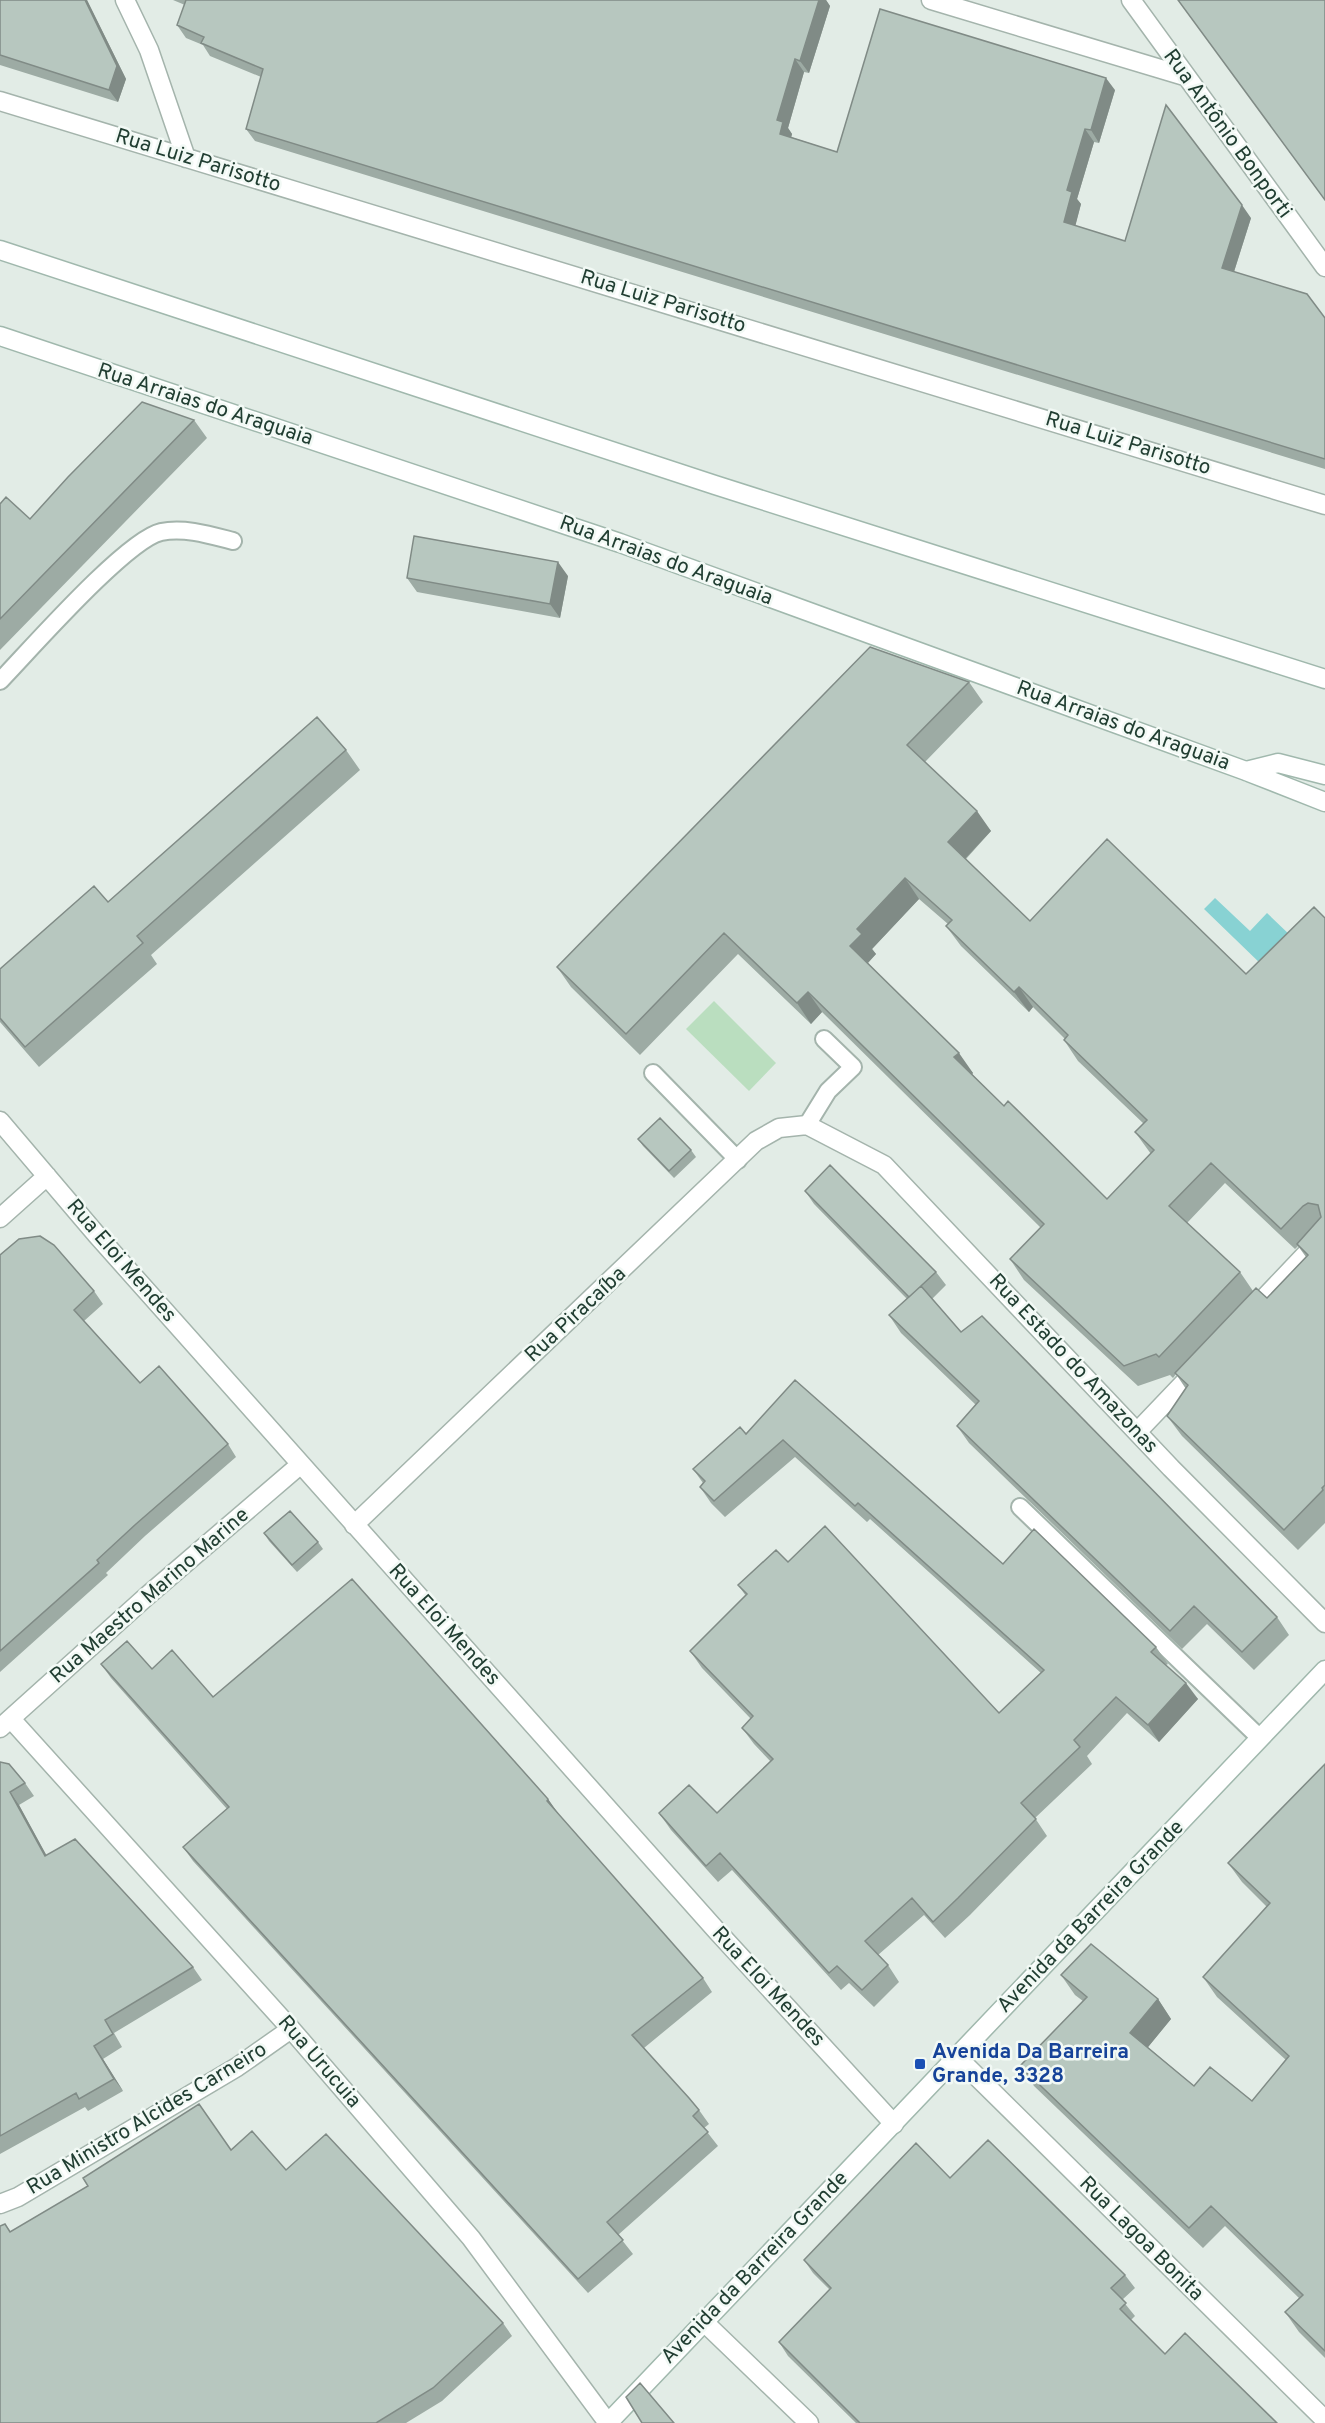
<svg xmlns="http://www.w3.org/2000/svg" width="1325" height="2423" font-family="Overpass,sans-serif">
<rect width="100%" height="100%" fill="#e2ece6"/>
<path fill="#badebf" d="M714 1001 776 1063 749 1091 686 1029Z"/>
<path fill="#88d2d3" d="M1215 898 1250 931 1267 913 1292 937 1264 967 1204 909Z"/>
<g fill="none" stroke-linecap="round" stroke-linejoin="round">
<g stroke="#a4b4ac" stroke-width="20">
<path id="lane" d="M0 681C30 650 126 540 161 532 184 527 210 535 233 541
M653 1073 738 1160
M807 1125 828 1091 853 1067 824 1039
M1020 1507 1260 1738"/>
</g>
<g stroke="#a4b4ac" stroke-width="21">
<path id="street" d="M125 0 149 50 186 158
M931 0 1184 76
M1131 0 1325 267
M0 101 1325 505
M0 1121 96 1234 716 1930 894 2124
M0 1218 47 1176
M1250 1313 1325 1234
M1137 1432 1200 1366
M354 1525 756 1141 779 1128 807 1125 884 1165 1171 1468 1325 1623
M11 1719 291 2029 471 2238 608 2423
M0 1728 147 1596 301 1464
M957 2057 1325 2420
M0 2204 18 2197 237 2067 291 2029
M704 2322 809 2423"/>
</g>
<g stroke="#a0b8ad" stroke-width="21">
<path id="secondary" d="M0 250 715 485 1325 679
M0 336 620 543 1246 771 1325 802
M1246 771 1278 763 1325 775
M608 2423 1325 1670"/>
</g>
<use href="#lane" stroke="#fff" stroke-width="16"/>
<use href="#street" stroke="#fff" stroke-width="18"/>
<use href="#secondary" stroke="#fff" stroke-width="18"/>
</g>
<path fill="#9daba4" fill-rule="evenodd" d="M0 0H87L126 79 118 102 0 65Z
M173 0H826L830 6 809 73 804 72 788 128 792 134 791 137 837 152 1115 90 1099 143 1094 142 1077 199 1081 204 1075 226 1125 241 1251 218 1234 272 1325 318V469L255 141 246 129 261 77 210 56 203 45 186 38 177 25 185 5Z
M194 420 207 438 0 650V504L30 519Z
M568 576 560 618 417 592 407 578Z
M969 682 983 702 925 762 991 831 966 859 1030 921 1246 974 1325 918V1523L1298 1550 1182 1436 1167 1416 1186 1389 1176 1374 1173 1378 1170 1375 1138 1386 1024 1280 1010 1259 1041 1228 822 1012 811 1024 738 954 640 1055 571 987 557 967ZM919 899 948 924 946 926 961 946 1029 1012 1033 1007 1065 1039 1064 1040 1078 1061 1144 1124 1135 1132 1151 1154 1107 1199 1004 1106 972 1074 973 1073 868 963 876 954 872 949ZM1225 1183 1295 1249 1298 1246 1306 1257 1267 1298 1253 1291 1240 1272 1187 1223Z
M346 750 360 770 151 955 157 964 39 1067 0 1022V969L108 902Z
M638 1139 691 1150 696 1157 674 1178 643 1146Z
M805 1191 936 1272 946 1285 932 1299 961 1332 1277 1617 1289 1635 1254 1670 1207 1624 1182 1649 969 1443 957 1426 976 1405 901 1333 889 1315 907 1299 814 1204Z
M0 1255 94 1291 103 1304 84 1321 140 1383 228 1444 236 1457 145 1536 106 1573 108 1575 0 1672Z
M795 1380 1003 1564 1156 1647 1168 1664 1166 1665 1198 1699 1159 1742 1127 1713 1087 1756 1092 1764 1035 1818 1047 1836 970 1915 945 1938 924 1915 878 1955 888 1965 899 1982 874 2007 849 1983 841 1990 732 1870 718 1882 671 1830 659 1813H717L771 1762 754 1744 742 1728 751 1719 702 1668 690 1651 746 1596 738 1585 788 1562 999 1713 1041 1673 870 1519 867 1522 795 1457 725 1517 711 1503 700 1487 703 1483 693 1469 746 1434Z
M264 1533 318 1542 323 1549 297 1572 269 1541Z
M101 1664 152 1669 213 1697 548 1799 558 1814 703 1978 712 1992 644 2048 699 2110 709 2124 704 2128 718 2146 618 2235 633 2254 588 2293 193 1861 183 1847 227 1809 111 1678Z
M0 1762 25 1783 34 1796 19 1805 46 1855 193 1967 202 1980 114 2033 122 2047 103 2059 123 2091 88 2111 85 2107 0 2154Z
M1325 1764V2358L1299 2332 1285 2312 1299 2298 1225 2226 1203 2248 1034 2086 1020 2066 1083 2001 1075 1995 1061 1975 1158 1999 1171 2019 1148 2047 1194 2086 1252 2101 1286 2060 1217 1997 1203 1977 1267 1907 1242 1882 1228 1863Z
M231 2150 286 2170 503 2323 512 2336 442 2401 406 2423H0L5 2224 11 2232Z
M950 2178 1125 2275 1135 2288 1122 2300 1135 2316 1131 2320 1165 2354 1277 2423H856L788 2356 779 2342 830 2290 813 2273 804 2260Z"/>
<path fill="#808b86" d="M85 0H87L126 79 118 102 109 90Z
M819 0H826L830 6 809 73 800 61Z
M795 59 804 72 788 128 792 134 789 146 780 134 777 120Z
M1106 78 1115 90 1099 143 1091 130Z
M1085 129 1094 142 1077 199 1081 204 1073 235 1064 222 1067 190Z
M1242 205 1251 218 1231 281 1222 268Z
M558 562 568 576 560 618 550 604Z
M977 811 991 831 962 862 948 842Z
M905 878 919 899 872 949 876 954 864 967 850 946 857 929Z
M1019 987 1033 1007 1029 1012 1014 992Z
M808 992 822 1012 811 1024 797 1003Z
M959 1053 973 1073 969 1078 954 1057Z
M1186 1683 1198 1699 1159 1742 1148 1725Z
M10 1792 19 1805 54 1869 45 1856Z
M548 1799 558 1813 557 1816 547 1801Z
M1158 1999 1171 2019 1144 2052 1130 2033Z
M94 2046 103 2059 123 2091 114 2079Z"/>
<path fill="#b7c7bf" stroke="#808b86" stroke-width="1.5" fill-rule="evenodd" d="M0 0H85L117 66 109 90 0 55Z
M186 0H819L800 61 795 59 777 120 783 122 780 134 837 152 880 9 1106 78 1091 130 1085 129 1067 190 1072 192 1064 222 1125 241 1166 105 1242 205 1222 268 1307 294 1325 318V459L246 129 263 69 201 43 204 37 177 25Z
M1178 0H1325V200Z
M142 402 194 420 0 619V504L6 497 30 519 68 477Z
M414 536 558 562 550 604 407 578Z
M870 647 969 682 907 745 977 811 948 842 1030 921 1107 839 1246 974 1314 907 1325 918V1485L1322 1488 1323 1490 1284 1530 1167 1416 1188 1385 1175 1373 1256 1288 1267 1298 1308 1255 1297 1244 1321 1217 1318 1205 1308 1203 1303 1206 1281 1229 1211 1163 1169 1206 1240 1272 1159 1357 1156 1354 1124 1366 1010 1259 1044 1224 808 992 797 1003 724 933 626 1034 557 967ZM905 878 952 920 946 926 1014 992 1019 987 1068 1035 1064 1040 1147 1120 1135 1132 1154 1150 1107 1199 1008 1101 1004 1106 954 1057 959 1053 850 946 862 934 857 929Z
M317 717 346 750 137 936 143 943 25 1047 0 1018V969L94 886 108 902Z
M660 1118 691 1150 669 1171 638 1139Z
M830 1165 936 1272 909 1297 805 1191Z
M40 1236 54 1245 94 1291 74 1310 140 1383 159 1366 228 1444 136 1524 97 1560 99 1563 0 1651V1255L19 1239Z
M921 1286 961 1332 982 1316 1277 1617 1242 1652 1194 1606 1170 1631 957 1426 979 1401 889 1315Z
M795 1380 1003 1564 1034 1529 1156 1647 1151 1652 1186 1683 1148 1725 1116 1697 1074 1740 1080 1747 1021 1803 1036 1819 958 1898 933 1922 912 1898 865 1941 888 1965 862 1990 837 1966 829 1973 720 1853 706 1866 659 1813 689 1785 717 1813 773 1759 742 1728 753 1716 690 1651 747 1594 738 1585 776 1550 788 1562 825 1526 999 1713 1044 1670 858 1503 855 1506 783 1440 714 1501 700 1487 705 1481 693 1469 740 1427 746 1434Z
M290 1511 318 1542 292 1565 264 1533Z
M352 1579 548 1799 547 1801 703 1978 632 2035 689 2098 699 2110 693 2116 708 2132 607 2222 623 2240 578 2279 183 1847 229 1807 101 1664 127 1641 152 1669 172 1650 213 1697Z
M0 1762 9 1764 25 1783 10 1792 45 1856 75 1839 193 1967 105 2020 113 2034 94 2046 114 2079 79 2099 76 2093 0 2136Z
M1325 1764V2351L1285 2312 1303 2295 1211 2206 1189 2228 1020 2066 1087 1997 1061 1975 1091 1944 1158 1999 1130 2033 1194 2086 1210 2067 1252 2101 1289 2056 1203 1977 1270 1903 1228 1863Z
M199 2104 231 2150 252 2131 286 2170 326 2134 503 2323 433 2388 376 2423H0V2226L5 2224 10 2232 88 2186 83 2178Z
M988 2140 1125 2275 1111 2288 1126 2303 1120 2309 1165 2354 1185 2333 1277 2423H860L779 2342 831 2288 804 2260 916 2143 950 2178Z
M640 2383 674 2423H642L626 2397Z"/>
<rect fill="#1a4fb4" stroke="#f2f9f5" stroke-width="2" x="914" y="2058" width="12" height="12" rx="3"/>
<g text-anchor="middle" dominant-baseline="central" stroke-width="5" stroke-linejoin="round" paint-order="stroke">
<g font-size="21" fill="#213e32" stroke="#f2f9f5">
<text transform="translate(1227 134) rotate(54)">Rua Antônio Bonporti</text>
<text transform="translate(198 161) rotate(17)">Rua Luiz Parisotto</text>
<text transform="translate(663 302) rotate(17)">Rua Luiz Parisotto</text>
<text transform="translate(205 405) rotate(18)">Rua Arraias do Araguaia</text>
<text transform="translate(1128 444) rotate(17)">Rua Luiz Parisotto</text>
<text transform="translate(666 561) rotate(20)">Rua Arraias do Araguaia</text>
<text transform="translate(1123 726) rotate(20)">Rua Arraias do Araguaia</text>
<text transform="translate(121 1261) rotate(49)">Rua Eloi Mendes</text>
<text transform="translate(576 1315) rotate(-43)">Rua Piracaíba</text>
<text transform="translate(1073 1364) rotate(47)">Rua Estado do Amazonas</text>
<text transform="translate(150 1596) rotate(-41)">Rua Maestro Marino Marine</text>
<text transform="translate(444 1625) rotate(48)">Rua Eloi Mendes</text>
<text transform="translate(1091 1917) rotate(-46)">Avenida da Barreira Grande</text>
<text transform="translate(768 1987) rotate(47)">Rua Eloi Mendes</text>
<text transform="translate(319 2062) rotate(49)">Rua Urucuia</text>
<text transform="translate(147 2119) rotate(-31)">Rua Ministro Alcides Carneiro</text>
<text transform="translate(1141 2239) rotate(45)">Rua Lagoa Bonita</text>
<text transform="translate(755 2268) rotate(-46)">Avenida da Barreira Grande</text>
</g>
<g font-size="21" font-weight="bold" fill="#164399" stroke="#f2f9f5" text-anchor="start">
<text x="932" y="2052">Avenida Da Barreira<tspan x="932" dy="24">Grande, 3328</tspan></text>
</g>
</g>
</svg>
